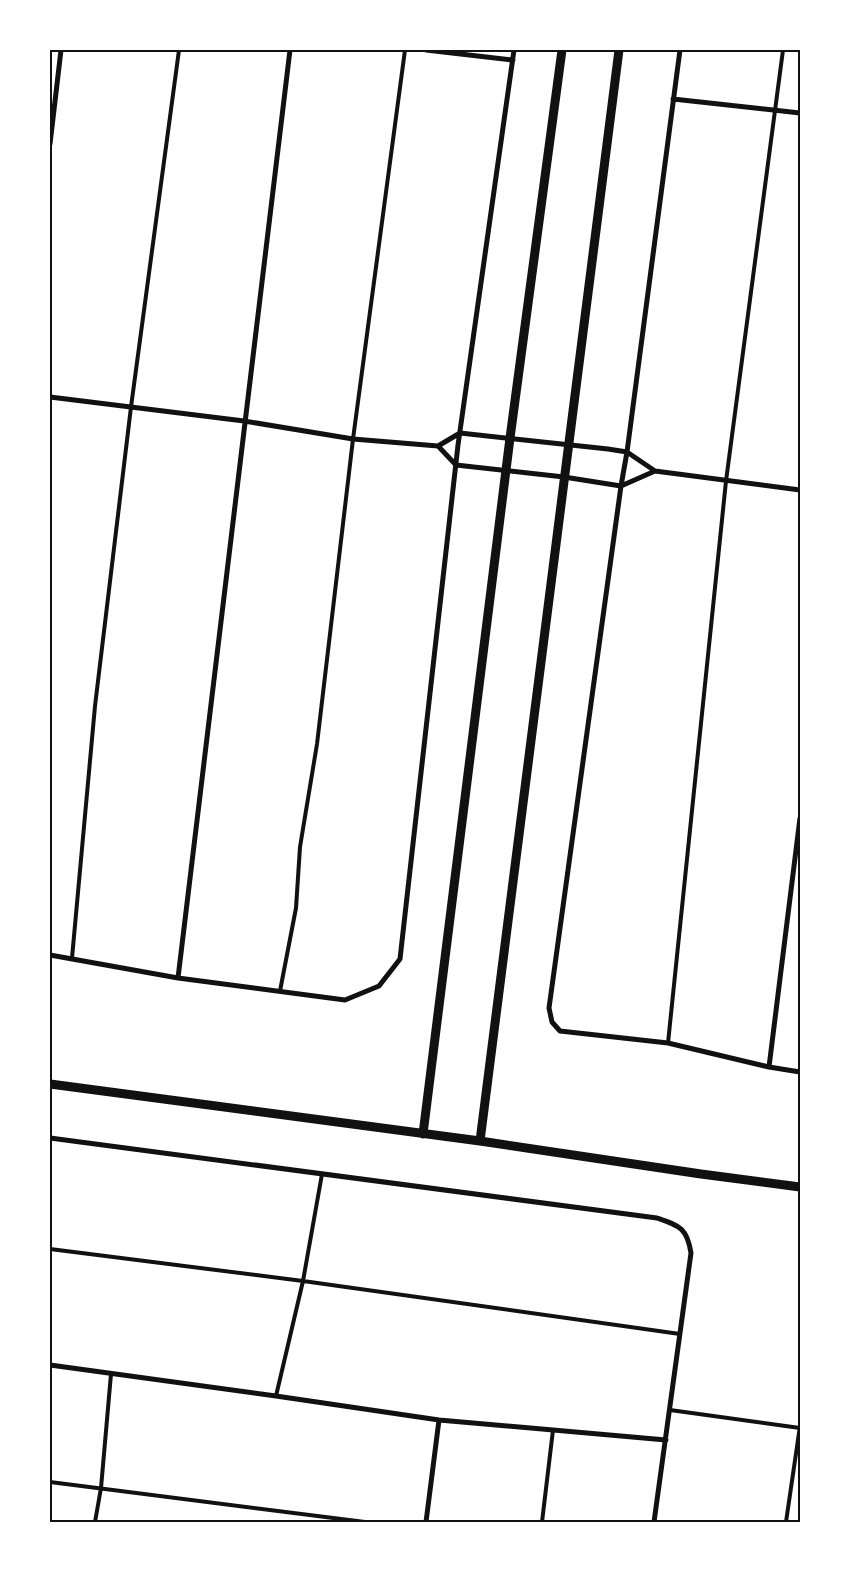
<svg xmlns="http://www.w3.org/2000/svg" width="850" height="1572" font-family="'DejaVu Sans',sans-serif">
<rect width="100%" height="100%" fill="#fff"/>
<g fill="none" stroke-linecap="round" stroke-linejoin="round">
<path stroke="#111" stroke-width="4" d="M72 958 95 706 131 407 179 50
M280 991 296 908 300 847 317 744 353 439 405 50
M668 1043 726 481 783 50
M50 1249 303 1281 680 1334
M276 1396 303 1281 322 1174
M670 1410 800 1428
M50 1482 365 1522
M95 1522 101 1488 111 1374
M542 1522 553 1430
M786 1522 800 1426"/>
<path stroke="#111" stroke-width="5" d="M426 50 513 60
M680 50 627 452 621 486 549 1008 552 1022 560 1031 668 1043 769 1067 800 1072
M673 99 800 113
M50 144 61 50
M50 397 244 421 353 439 438 446 460 433 608 449 627 452 655 471 800 490
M438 446 456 465 564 477 621 486 655 471
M50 955 178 978 345 1000 379 986 400 959 458 445 514 50
M178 978 290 50
M769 1067 800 818
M50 1138 657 1218C680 1226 687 1228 691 1253L654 1522
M50 1365 276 1396 439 1420 666 1440
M426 1522 439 1420"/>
<path stroke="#111" stroke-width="9" d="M50 1084 480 1141 701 1174 800 1187
M423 1134 510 438 562 50
M480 1141 619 50"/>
</g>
<rect width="850" height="1572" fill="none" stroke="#ffffff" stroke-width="102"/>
<rect x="51" y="51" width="748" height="1470" fill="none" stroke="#111" stroke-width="2"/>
</svg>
